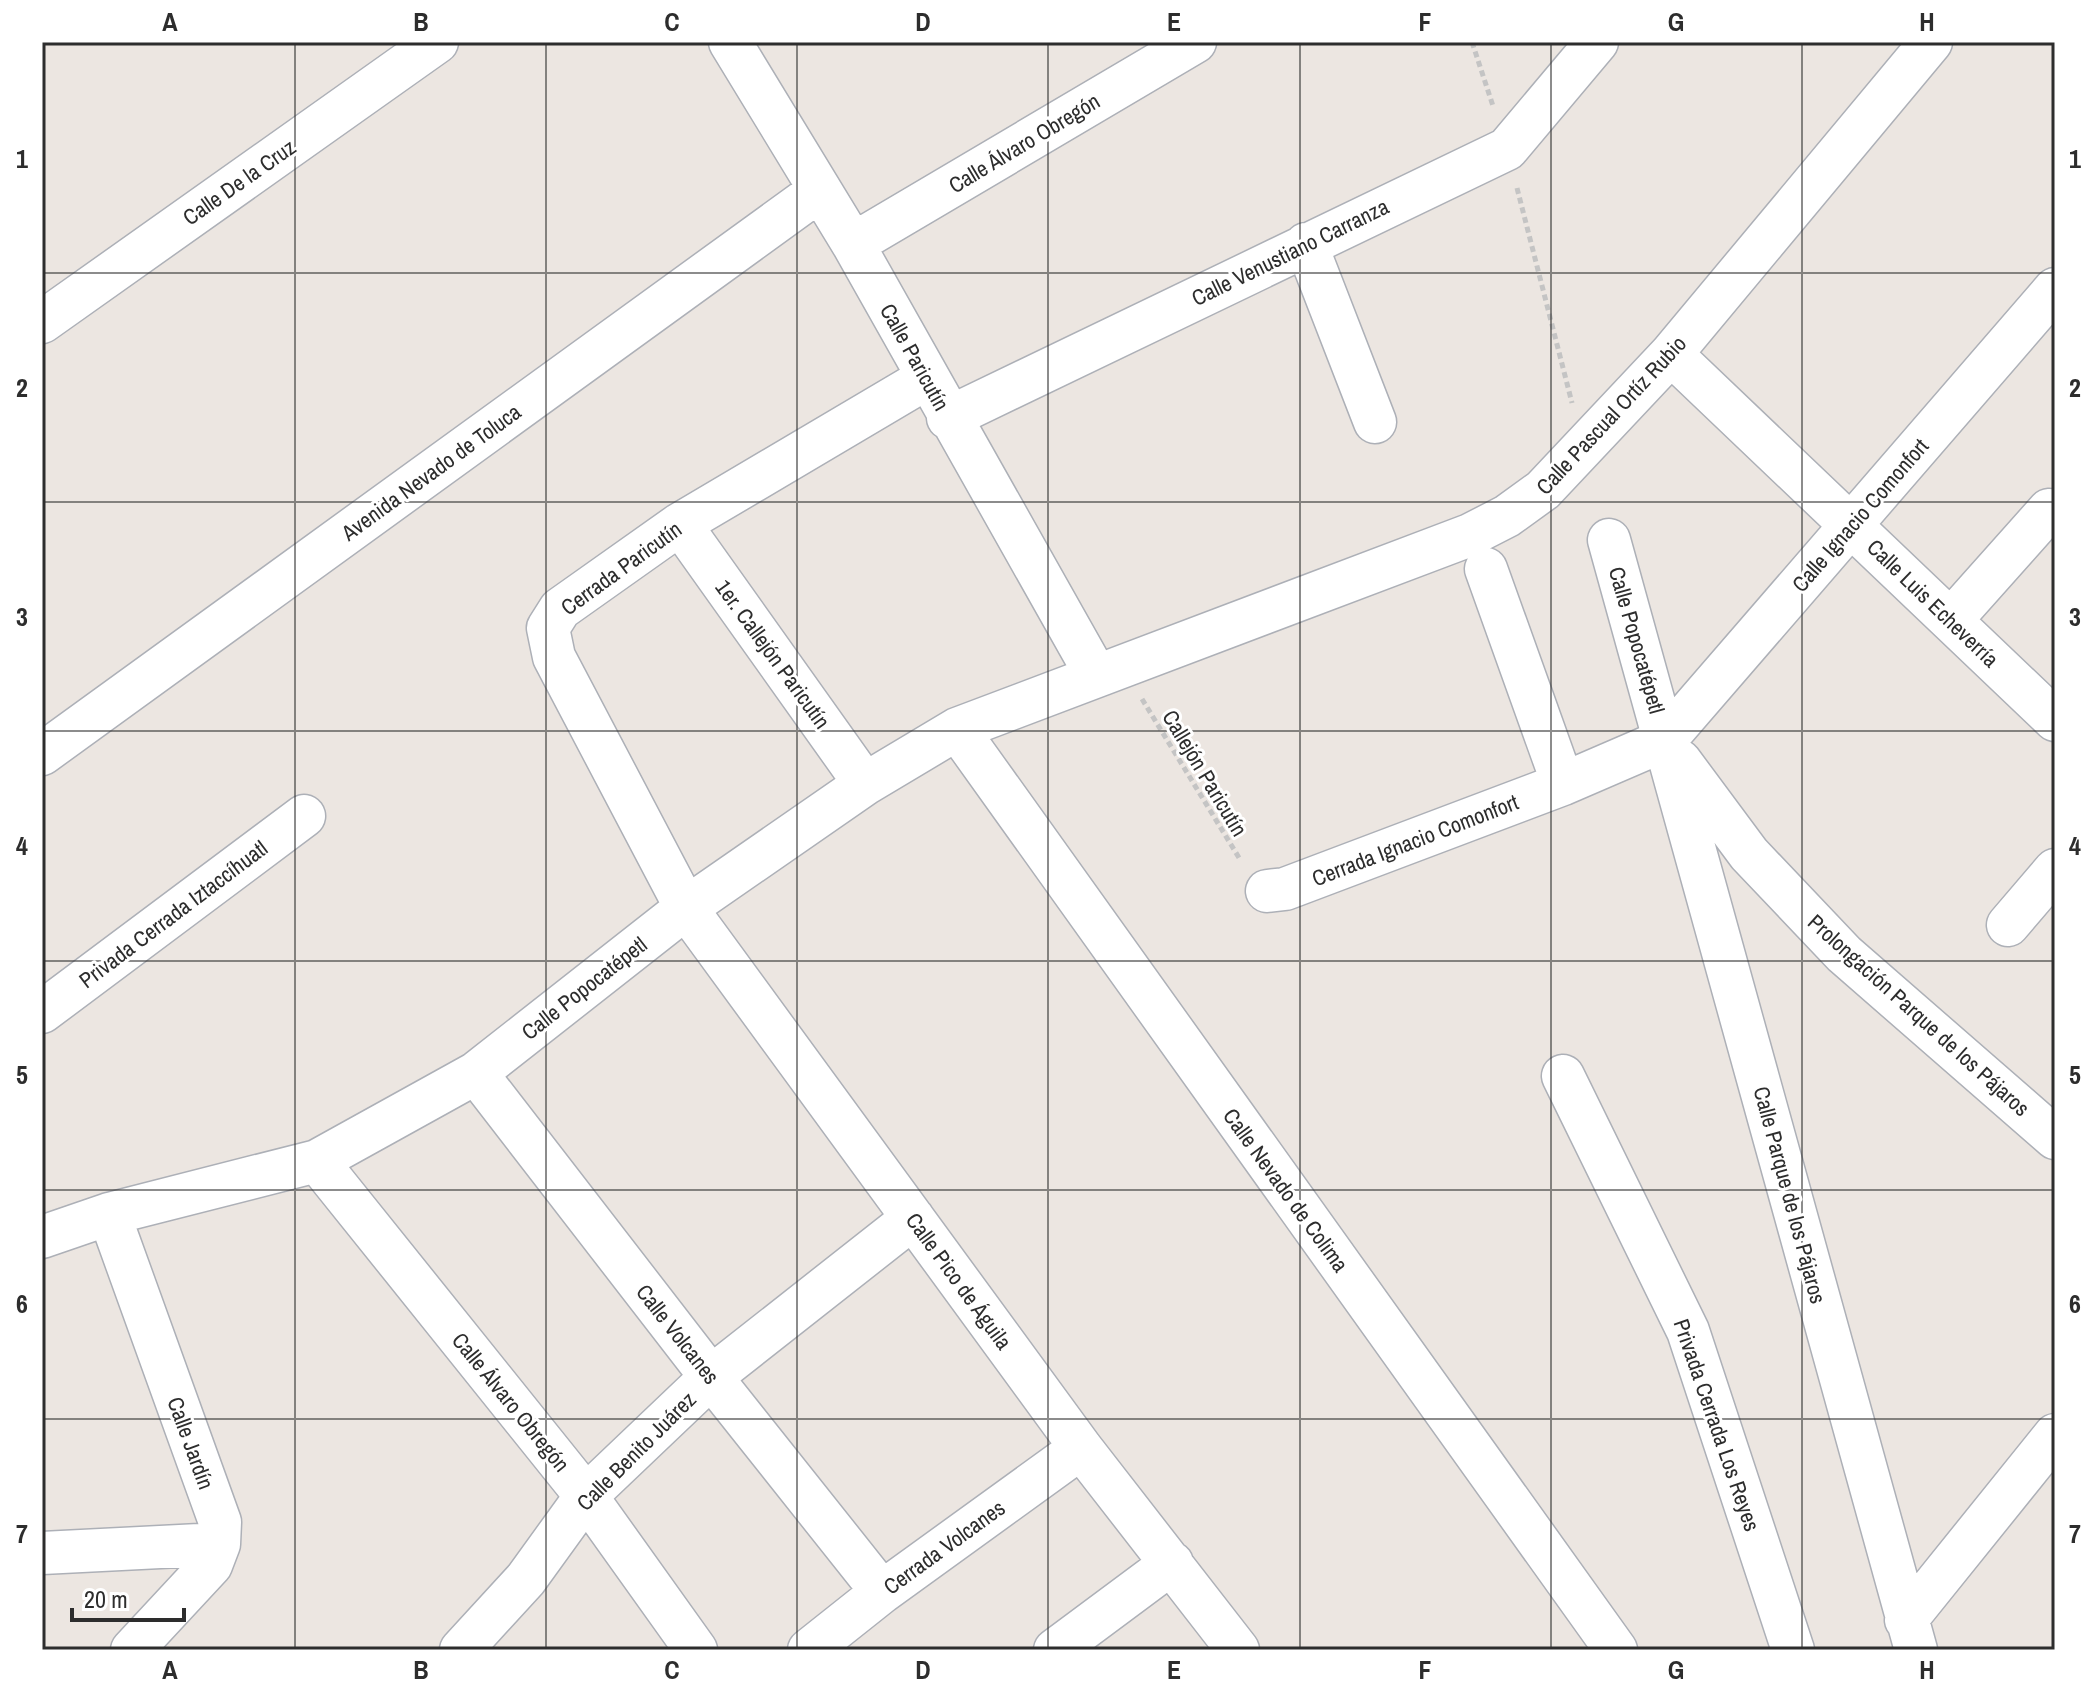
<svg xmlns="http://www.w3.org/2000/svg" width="2097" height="1692" font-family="'Archivo Narrow',sans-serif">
<rect width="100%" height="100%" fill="#ece6e1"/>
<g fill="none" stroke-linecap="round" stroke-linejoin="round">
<g stroke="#adb0b7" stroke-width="45">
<path id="minor" d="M730 42 853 244 1096 675
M853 244 1195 42
M1306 244 1375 422
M42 322 437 42
M1671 354 2055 720
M927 378 680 524 560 609 548 628 554 657 686 908 1081 1448 1238 1650
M948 418 1507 149 1597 42
M680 524 865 784
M1609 540 1916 1650
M1486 569 1563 784
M1951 620 2049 510
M957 729 1616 1650
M42 754 820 190
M1680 761 1749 854 1844 954 2055 1138
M1267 891 1285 889 1563 784 1665 740 2055 289
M2008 925 2055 870
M42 1012 304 816
M476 1073 711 1377 882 1592
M1563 1076 1688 1331 1793 1650
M317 1161 586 1496 696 1650
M109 1214 220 1522 219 1544 211 1565 132 1650
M42 1237 109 1214 317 1161 476 1073 686 908 865 784 957 729 1470 535 1507 516 1543 490 1671 354 1931 42
M42 1553 219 1544
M1906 1620 2055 1435
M461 1650 526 1579 586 1496 711 1377 913 1218
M809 1650 882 1592 1081 1448
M1055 1650 1172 1563"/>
</g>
<path stroke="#c4c4c4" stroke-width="5" stroke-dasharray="6 4" stroke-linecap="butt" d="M1472 42 1493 106
M1517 188 1572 403
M1142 699 1241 861"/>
<use href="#minor" stroke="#fff" stroke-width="42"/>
</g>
<path fill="none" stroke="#2d2d2d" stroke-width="2" stroke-opacity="0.55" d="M295 42V1650M546 42V1650M797 42V1650M1048 42V1650M1300 42V1650M1551 42V1650M1802 42V1650M42 273H2055M42 502H2055M42 731H2055M42 961H2055M42 1190H2055M42 1419H2055"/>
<g text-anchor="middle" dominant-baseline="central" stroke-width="6" stroke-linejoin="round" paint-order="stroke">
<g font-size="22" fill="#2d2d2d" stroke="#fff">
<text transform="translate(1024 143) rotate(-31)">Calle Álvaro Obregón</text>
<text transform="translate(239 182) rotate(-35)">Calle De la Cruz</text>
<text transform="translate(1290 252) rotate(-26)">Calle Venustiano Carranza</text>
<text transform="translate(915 357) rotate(61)">Calle Paricutín</text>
<text transform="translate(1611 415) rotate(-47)">Calle Pascual Ortíz Rubio</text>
<text transform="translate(431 472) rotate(-36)">Avenida Nevado de Toluca</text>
<text transform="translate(1860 515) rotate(-49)">Calle Ignacio Comonfort</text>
<text transform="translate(621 568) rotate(-36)">Cerrada Paricutín</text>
<text transform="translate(1933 603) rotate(44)">Calle Luis Echeverría</text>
<text transform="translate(1637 640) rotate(74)">Calle Popocatépetl</text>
<text transform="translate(773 654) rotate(54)">1er. Callejón Paricutín</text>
<text transform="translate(1205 773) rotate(59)">Callejón Paricutín</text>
<text transform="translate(1415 840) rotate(-21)">Cerrada Ignacio Comonfort</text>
<text transform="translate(173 914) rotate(-37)">Privada Cerrada Iztaccíhuatl</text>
<text transform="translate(584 988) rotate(-38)">Calle Popocatépetl</text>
<text transform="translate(1919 1015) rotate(42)">Prolongación Parque de los Pájaros</text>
<text transform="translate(1286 1190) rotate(54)">Calle Nevado de Colima</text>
<text transform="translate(1790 1195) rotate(75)">Calle Parque de los Pájaros</text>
<text transform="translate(959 1281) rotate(54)">Calle Pico de Águila</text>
<text transform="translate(678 1334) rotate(52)">Calle Volcanes</text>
<text transform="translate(511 1402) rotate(51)">Calle Álvaro Obregón</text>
<text transform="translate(1717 1425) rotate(71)">Privada Cerrada Los Reyes</text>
<text transform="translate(191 1443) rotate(70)">Calle Jardín</text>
<text transform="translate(636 1451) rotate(-45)">Calle Benito Juárez</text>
<text transform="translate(944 1547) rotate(-36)">Cerrada Volcanes</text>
</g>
</g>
<rect width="2097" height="1692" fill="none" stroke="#ffffff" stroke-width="88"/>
<path d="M72 1608v12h112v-12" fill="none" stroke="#2d2d2d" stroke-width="4"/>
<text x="84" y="1608" font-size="24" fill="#2d2d2d" stroke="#ffffff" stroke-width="6" paint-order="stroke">20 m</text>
<rect x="44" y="44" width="2009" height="1604" fill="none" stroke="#2d2d2d" stroke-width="3"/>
<g font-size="26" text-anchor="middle" font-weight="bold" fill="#2d2d2d">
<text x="170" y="31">A</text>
<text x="421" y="31">B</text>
<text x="672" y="31">C</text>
<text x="923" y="31">D</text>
<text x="1174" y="31">E</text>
<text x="1425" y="31">F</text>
<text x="1676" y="31">G</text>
<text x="1927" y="31">H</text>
<text x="22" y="168">1</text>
<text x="2075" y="168">1</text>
<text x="22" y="397">2</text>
<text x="2075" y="397">2</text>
<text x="22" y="626">3</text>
<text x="2075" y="626">3</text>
<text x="22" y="855">4</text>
<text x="2075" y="855">4</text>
<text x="22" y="1084">5</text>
<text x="2075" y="1084">5</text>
<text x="22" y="1313">6</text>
<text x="2075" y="1313">6</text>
<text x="22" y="1543">7</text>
<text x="2075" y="1543">7</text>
<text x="170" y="1679">A</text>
<text x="421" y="1679">B</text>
<text x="672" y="1679">C</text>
<text x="923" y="1679">D</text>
<text x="1174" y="1679">E</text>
<text x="1425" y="1679">F</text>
<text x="1676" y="1679">G</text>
<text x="1927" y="1679">H</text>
</g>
</svg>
